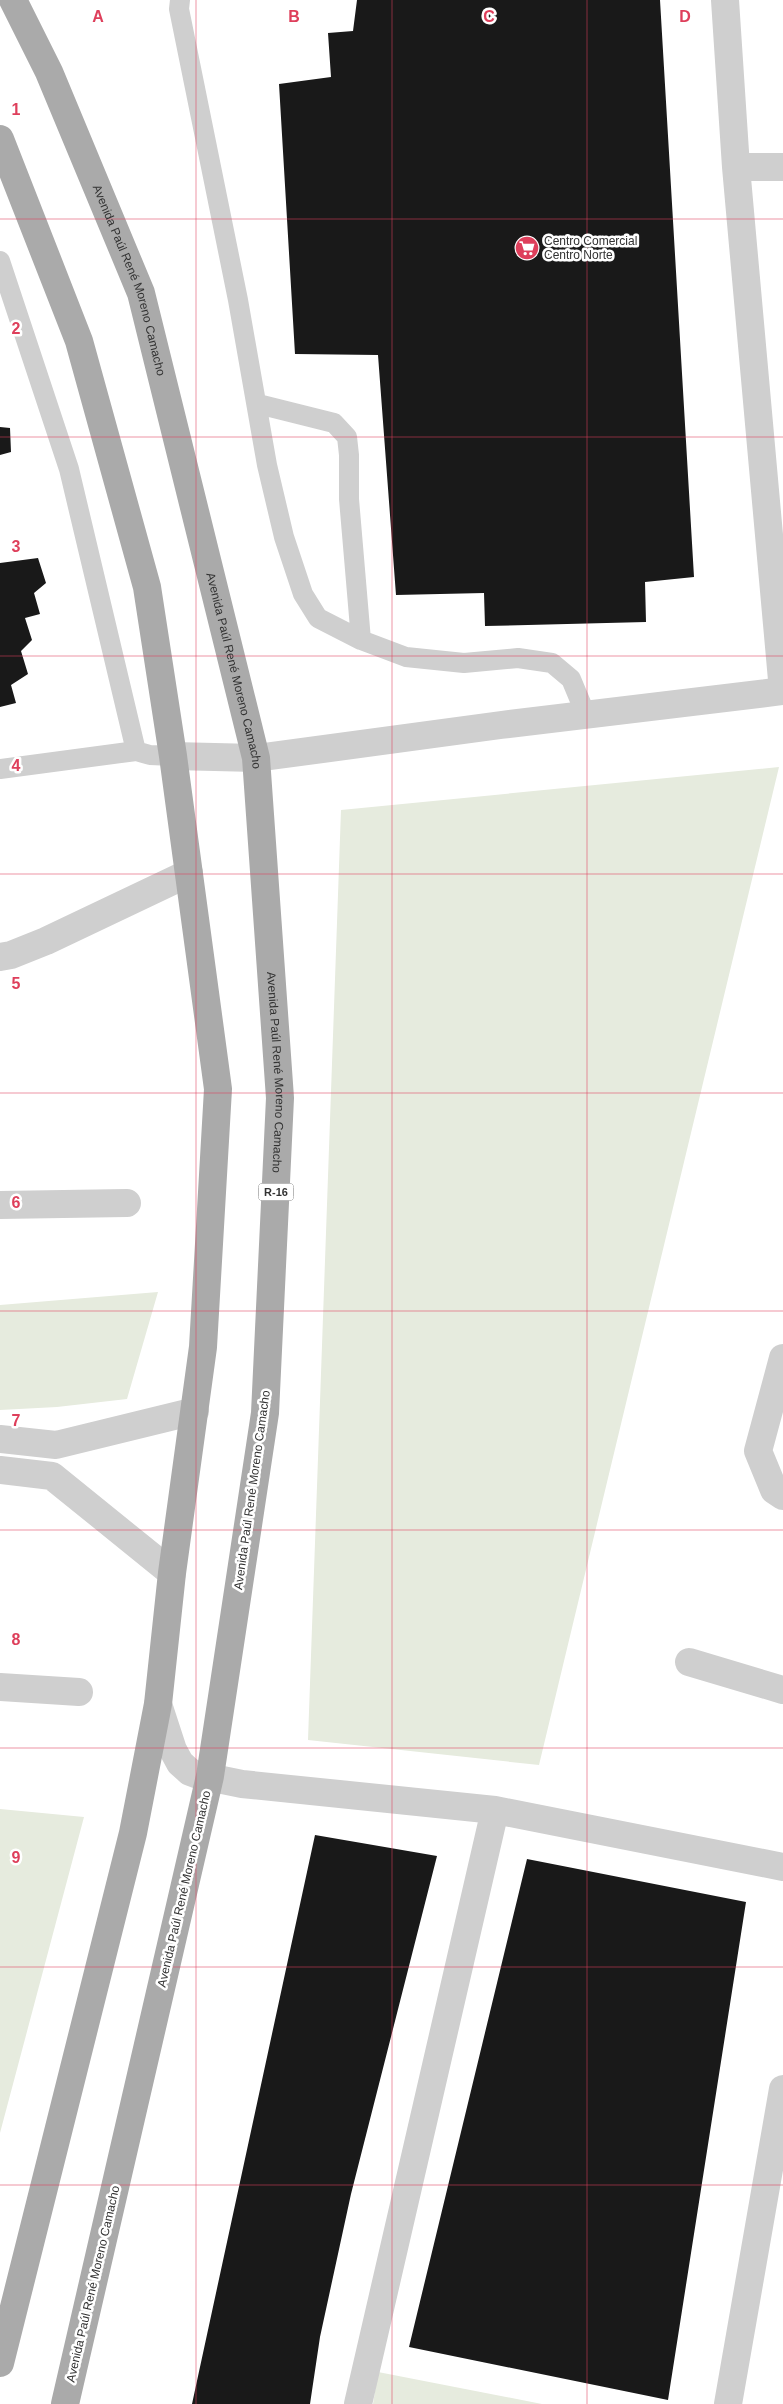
<svg xmlns="http://www.w3.org/2000/svg" width="783" height="2404" font-family="Helvetica,sans-serif">
<rect width="100%" height="100%" fill="#fff"/>
<path fill="#e6ebde" d="M779 767 539 1765 308 1740 341 810Z
M158 1292 127 1399 57 1407 0 1410V1305Z
M0 1809 84 1817 0 2133Z
M378 2372 542 2404H373Z"/>
<path fill="#191919" d="M357 0H660L694 577 645 582 646 622 485 626 484 593 396 595 378 355 295 354 279 84 331 77 328 33 353 31Z
M0 427 10 428 11 452 0 455Z
M38 558 46 583 34 593 40 614 25 618 32 640 21 651 28 674 11 685 16 703 0 707V563Z
M315 1835 437 1856 351 2194 320 2337 310 2404H192Z
M527 1859 746 1902 668 2400 409 2347Z"/>
<g fill="none" stroke-linecap="round" stroke-linejoin="round">
<path stroke="#cfcfcf" stroke-width="20" d="M180 0 179 9 238 300 267 465 284 537 303 594 318 618 361 640 406 657 464 663 518 658 552 663 571 679 586 715
M0 261 69 469 136 751 150 755 173 756
M258 404 334 423 347 437 349 455V499L361 640
M0 769 136 751"/>
<path stroke="#cfcfcf" stroke-width="28" d="M725 0 736 167 783 691
M736 167H783
M173 756 256 758 501 725 783 691
M0 957 11 955 46 941 189 873
M0 1205 127 1203
M783 1358 758 1451 774 1490 783 1496
M0 1439 56 1445 195 1411
M0 1470 52 1476 172 1573
M689 1662 783 1690
M0 1687 79 1692
M158 1704 173 1750 180 1763 190 1772 198 1775 242 1784 495 1810 783 1867
M358 2404 495 1810
M728 2404 783 2089"/>
<g stroke="#aaa" stroke-width="28">
<path id="s1" d="M13 0 49 72 141 293 256 758 280 1098 265 1413 210 1776 65 2404"/>
<path d="M0 139 79 341 147 587 173 756 218 1089 203 1347 172 1573 158 1704 133 1833 0 2363"/>
</g>
</g>
<path fill="none" stroke="#de3f5b" stroke-width="1" stroke-opacity="0.55" d="M196 0V2404M392 0V2404M587 0V2404M0 219H783M0 437H783M0 656H783M0 874H783M0 1093H783M0 1311H783M0 1530H783M0 1748H783M0 1967H783M0 2185H783"/>
<defs>
<g id="supermarket-disc" transform="scale(1.25)"><circle r="9.5" fill="#de3f5b" stroke="#fff"/><path d="M-6-5.5h2.5l.6 2H6L4.5 2H-2.5L-4.4-4H-6ZM-1.5 3.2a1.3 1.3 0 1 0 .1 0ZM3 3.2a1.3 1.3 0 1 0 .1 0Z" fill="#fff"/></g>
</defs>
<g fill-rule="evenodd">
<use href="#supermarket-disc" x="527" y="248"/>
</g>
<g text-anchor="middle" dominant-baseline="central" stroke-width="5" stroke-linejoin="round" paint-order="stroke">
<rect fill="#fff" stroke="#707070" stroke-width="1" x="258.5" y="1183.5" width="35" height="17" rx="4"/>
<g font-size="11" font-weight="bold" fill="#323232">
<text x="276" y="1192">R-16</text>
</g>
<g font-size="12" fill="#323232" stroke="#fff" text-anchor="start">
<text x="544" y="241">Centro Comercial<tspan x="544" dy="14">Centro Norte</tspan></text>
</g>
<g font-size="12" fill="#323232" stroke="#fff">
<text stroke="none"><textPath href="#s1" startOffset="304">Avenida Paúl René Moreno Camacho</textPath></text>
<text stroke="none"><textPath href="#s1" startOffset="709">Avenida Paúl René Moreno Camacho</textPath></text>
<text stroke="none"><textPath href="#s1" startOffset="1114">Avenida Paúl René Moreno Camacho</textPath></text>
<text transform="translate(252 1490) rotate(-82)">Avenida Paúl René Moreno Camacho</text>
<text transform="translate(184 1889) rotate(-77)">Avenida Paúl René Moreno Camacho</text>
<text transform="translate(93 2284) rotate(-77)">Avenida Paúl René Moreno Camacho</text>
</g>
</g>
<g font-size="16" text-anchor="middle" font-weight="bold" fill="#de3f5b" stroke="#fff" stroke-width="5" stroke-linejoin="round" paint-order="stroke">
<text x="98" y="22">A</text>
<text x="294" y="22">B</text>
<text x="489" y="22">C</text>
<text x="685" y="22">D</text>
<text x="16" y="115">1</text>
<text x="16" y="334">2</text>
<text x="16" y="552">3</text>
<text x="16" y="771">4</text>
<text x="16" y="989">5</text>
<text x="16" y="1208">6</text>
<text x="16" y="1426">7</text>
<text x="16" y="1645">8</text>
<text x="16" y="1863">9</text>
</g>
</svg>
